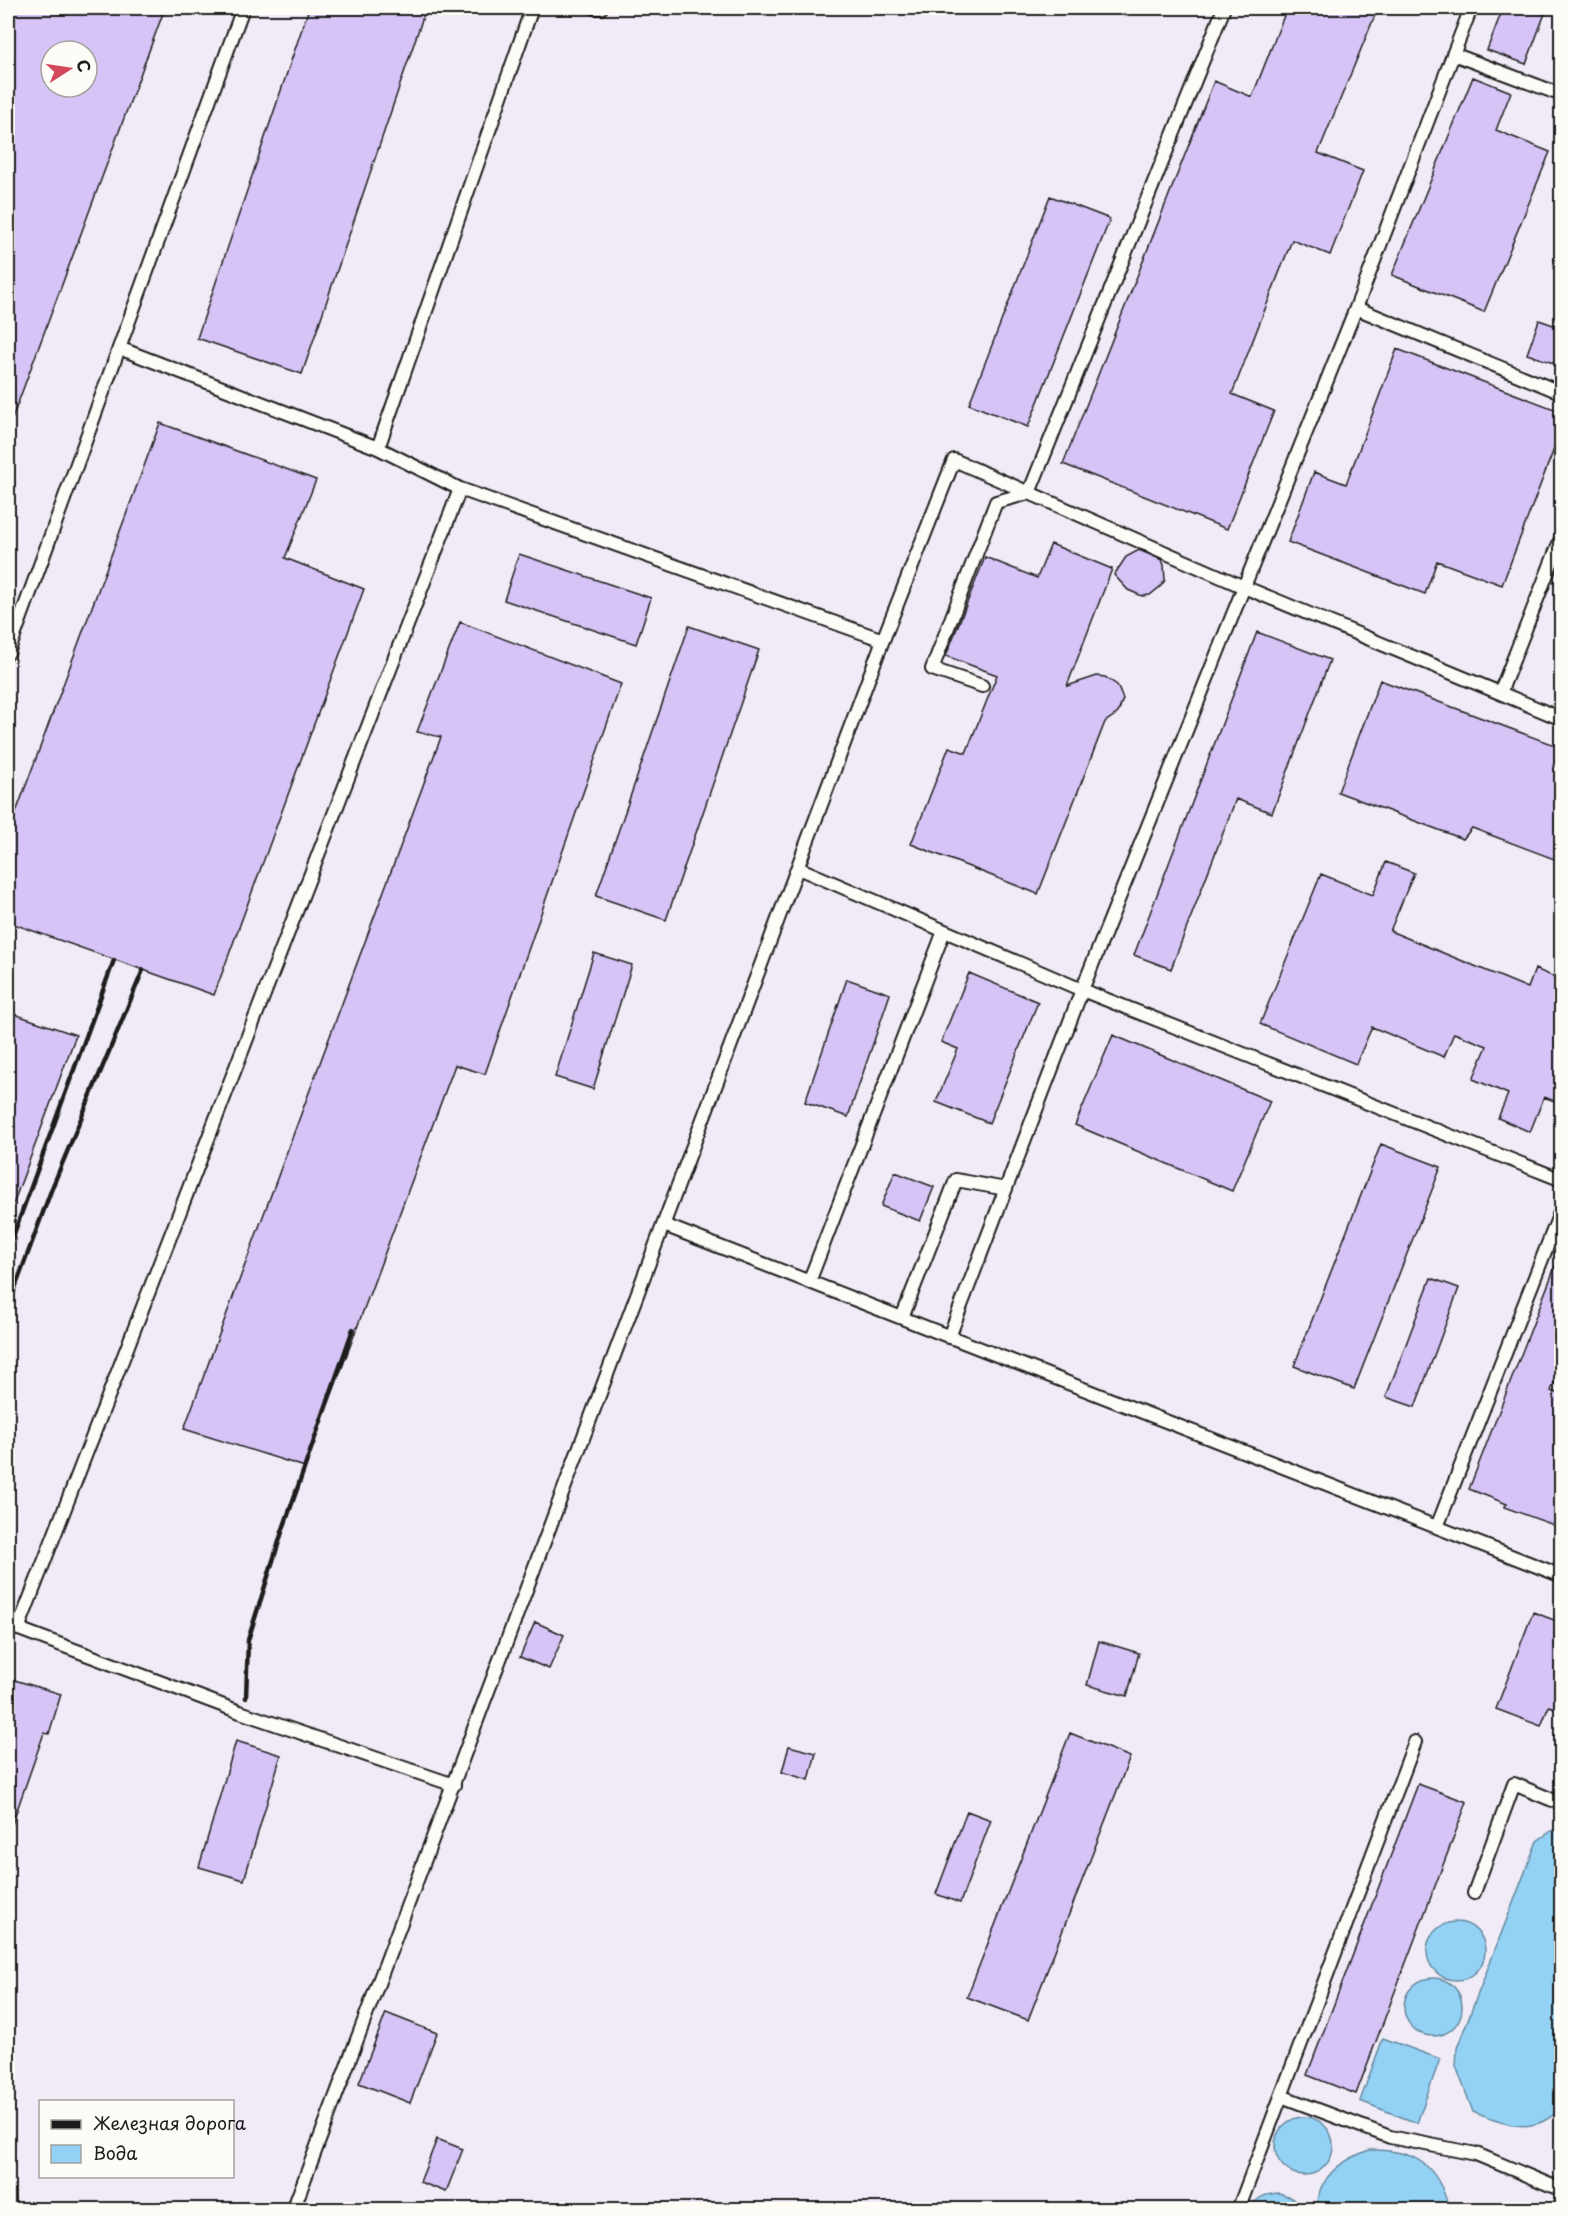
<svg xmlns="http://www.w3.org/2000/svg" width="1569" height="2217" font-family="'Playpen Sans',sans-serif">
<rect width="100%" height="100%" fill="#fdfcf7"/>
<filter id="ink" filterUnits="userSpaceOnUse"><feTurbulence type="fractalNoise" baseFrequency=".0167" numOctaves="2"/><feDisplacementMap in="SourceGraphic" scale="12" xChannelSelector="R" yChannelSelector="G"/><feConvolveMatrix kernelMatrix="1 2 1 2 8 2 1 2 1" color-interpolation-filters="sRGB"/></filter>
<g filter="url(#ink)">
<path fill="#f1ebf7" fill-rule="evenodd" d="M8 8H1561V2209H8ZM51 51H87V87H51ZM40 2102H232V2176H40Z"/>
<path fill="#94d2f5" stroke="#64899e" stroke-width="1.5" d="M1561 1829V2107C1536 2137 1504 2125 1473 2112L1456 2066 1457 2048 1537 1841 1553 1830Z
M1427 1951a29 29 0 1 1 58 0a29 29 0 1 1-58 0Z
M1404 2007a29 29 0 1 1 58 0a29 29 0 1 1-58 0Z
M1383 2038 1440 2059 1417 2123 1360 2101Z
M1275 2146a29 29 0 1 1 58 0a29 29 0 1 1-58 0Z
M1369 2150C1414 2149 1438 2164 1449 2209H1315C1321 2175 1338 2162 1369 2150Z
M1279 2193C1290 2196 1296 2200 1303 2209H1250C1256 2197 1266 2194 1279 2193Z"/>
<path fill="#d6c4f6" stroke="#1c1c1c" stroke-width="1.5" fill-rule="evenodd" d="M8 8H165L9 427 8 426ZM51 51H87V87H51Z
M309 8H426L302 374 197 338Z
M1287 8H1378L1318 153 1363 171 1330 255 1292 240 1232 394 1274 411 1227 529 1063 464 1214 81 1252 97Z
M1503 8H1547L1526 64 1487 50Z
M1473 77 1511 92 1496 130 1550 152 1484 312 1392 275Z
M1050 196 1110 219 1028 427 969 404Z
M1539 320 1562 328V366L1527 354Z
M1397 349 1562 412V428L1502 585 1437 561 1425 594 1288 542 1314 472 1346 484Z
M160 423 316 480 285 558 364 589 214 995 8 922V834Z
M1051 544 1112 569 1067 686 1097 676 1105 677 1117 685 1123 699 1118 713 1105 722 1038 894 911 844 949 747 966 753 997 675 946 656 985 557 1037 578Z
M1139 550 1162 560 1164 565 1165 580 1161 586 1150 595 1142 596 1128 590 1114 575 1126 557Z
M519 554 651 598 636 644 504 600Z
M460 622 621 684 485 1074 455 1065 305 1467 184 1429 441 737 417 732Z
M689 626 759 650 666 920 596 896Z
M1257 632 1330 660 1272 813 1236 799 1171 969 1134 955Z
M1380 680 1562 748V862L1472 828 1463 839 1338 792Z
M1386 862 1414 873 1390 931 1528 988 1535 969 1562 980V1104L1544 1097 1530 1132 1498 1118 1508 1094 1473 1079 1487 1046 1454 1033 1444 1057 1372 1027 1356 1064 1260 1024 1321 874 1373 895Z
M594 953 632 965 593 1089 555 1077Z
M969 973 1038 1002 989 1123 936 1102 958 1049 941 1042Z
M847 979 890 994 848 1117 805 1102Z
M8 1012 76 1035 9 1215H8Z
M1113 1035 1270 1101 1232 1191 1075 1125Z
M1381 1144 1441 1167 1354 1389 1294 1366Z
M895 1172 934 1187 920 1221 881 1206Z
M1560 1254 1562 1364 1551 1391 1562 1395V1528L1504 1507 1507 1504 1469 1489Z
M1431 1278 1459 1288 1415 1407 1386 1397Z
M1533 1612 1562 1623V1711L1549 1706 1541 1726 1496 1709Z
M535 1622 564 1635 549 1669 520 1657Z
M1099 1641 1139 1653 1127 1696 1087 1685Z
M8 1678 61 1694 49 1734 44 1733 10 1830 8 1829Z
M1070 1733 1130 1757 1028 2020 967 1997Z
M236 1741 281 1755 244 1880 199 1867Z
M789 1746 816 1753 809 1780 782 1772Z
M1418 1784 1467 1802 1356 2094 1307 2075Z
M967 1811 991 1820 960 1903 936 1894Z
M386 2013 437 2033 410 2103 359 2083Z
M437 2139 463 2149 446 2192 420 2182Z"/>
<g fill="none" stroke-linecap="round" stroke-linejoin="round">
<g stroke="#1c1c1c" stroke-width="16">
<path id="lane" d="M595 8H601
M1453 54 1562 95
M1356 308 1471 8
M119 348 378 448 460 489 883 640 293 2210
M1562 393 1356 308 1082 990 1562 1180
M378 448 532 8
M883 640 954 460 1244 587 1500 693 1562 536
M8 653 243 8
M982 686 932 669 996 502 1029 493 1224 8
M1500 693 1562 719
M798 868 1082 990 949 1337
M664 1225 1562 1576
M809 1282 944 931
M902 1318 956 1180 1006 1189
M1437 1527 1562 1208
M8 1625 240 1712 454 1785
M18 1629 460 489
M1474 1893 1514 1784 1562 1804
M1281 2096 1390 2137 1476 2154 1562 2190
M1238 2210 1415 1742"/>
</g>
<use href="#lane" stroke="#fdfcf7" stroke-width="12"/>
<path stroke="#1c1c1c" stroke-width="4.5" d="M8 1250 114 960
M8 1307 52 1188 143 970
M246 1698 248 1640 282 1532 353 1329"/>
</g>
</g>
<rect width="1569" height="2217" fill="none" stroke="#fdfcf7" stroke-width="30"/>
<rect x="15" y="15" width="1539" height="2187" fill="none" stroke="#1c1c1c" stroke-width="2" filter="url(#ink)"/>
<rect x="39" y="2100" width="195" height="78" fill="#fdfcf7" stroke="#a3a29f" stroke-width="1.5"/>
<rect x="51" y="2120" width="30" height="9" fill="#1c1c1c" stroke="#a3a29f" stroke-width="1.5"/>
<text x="93" y="2130" font-size="18" fill="#1c1c1c">Железная дорога</text>
<rect x="51" y="2145" width="30" height="18" fill="#94d2f5" stroke="#a3a29f" stroke-width="1.5"/>
<text x="93" y="2160" font-size="18" fill="#1c1c1c">Вода</text>
<g transform="translate(69 69) rotate(78)"><circle r="28" fill="#fdfcf7" stroke="#a3a29f" stroke-width="1.5"/>
<path d="M0-4.5L10 22L0 15L-10 22Z" fill="#d1495b"/>
<text y="-9" font-size="16" font-weight="bold" text-anchor="middle" fill="#1c1c1c">С</text>
</g>
</svg>
